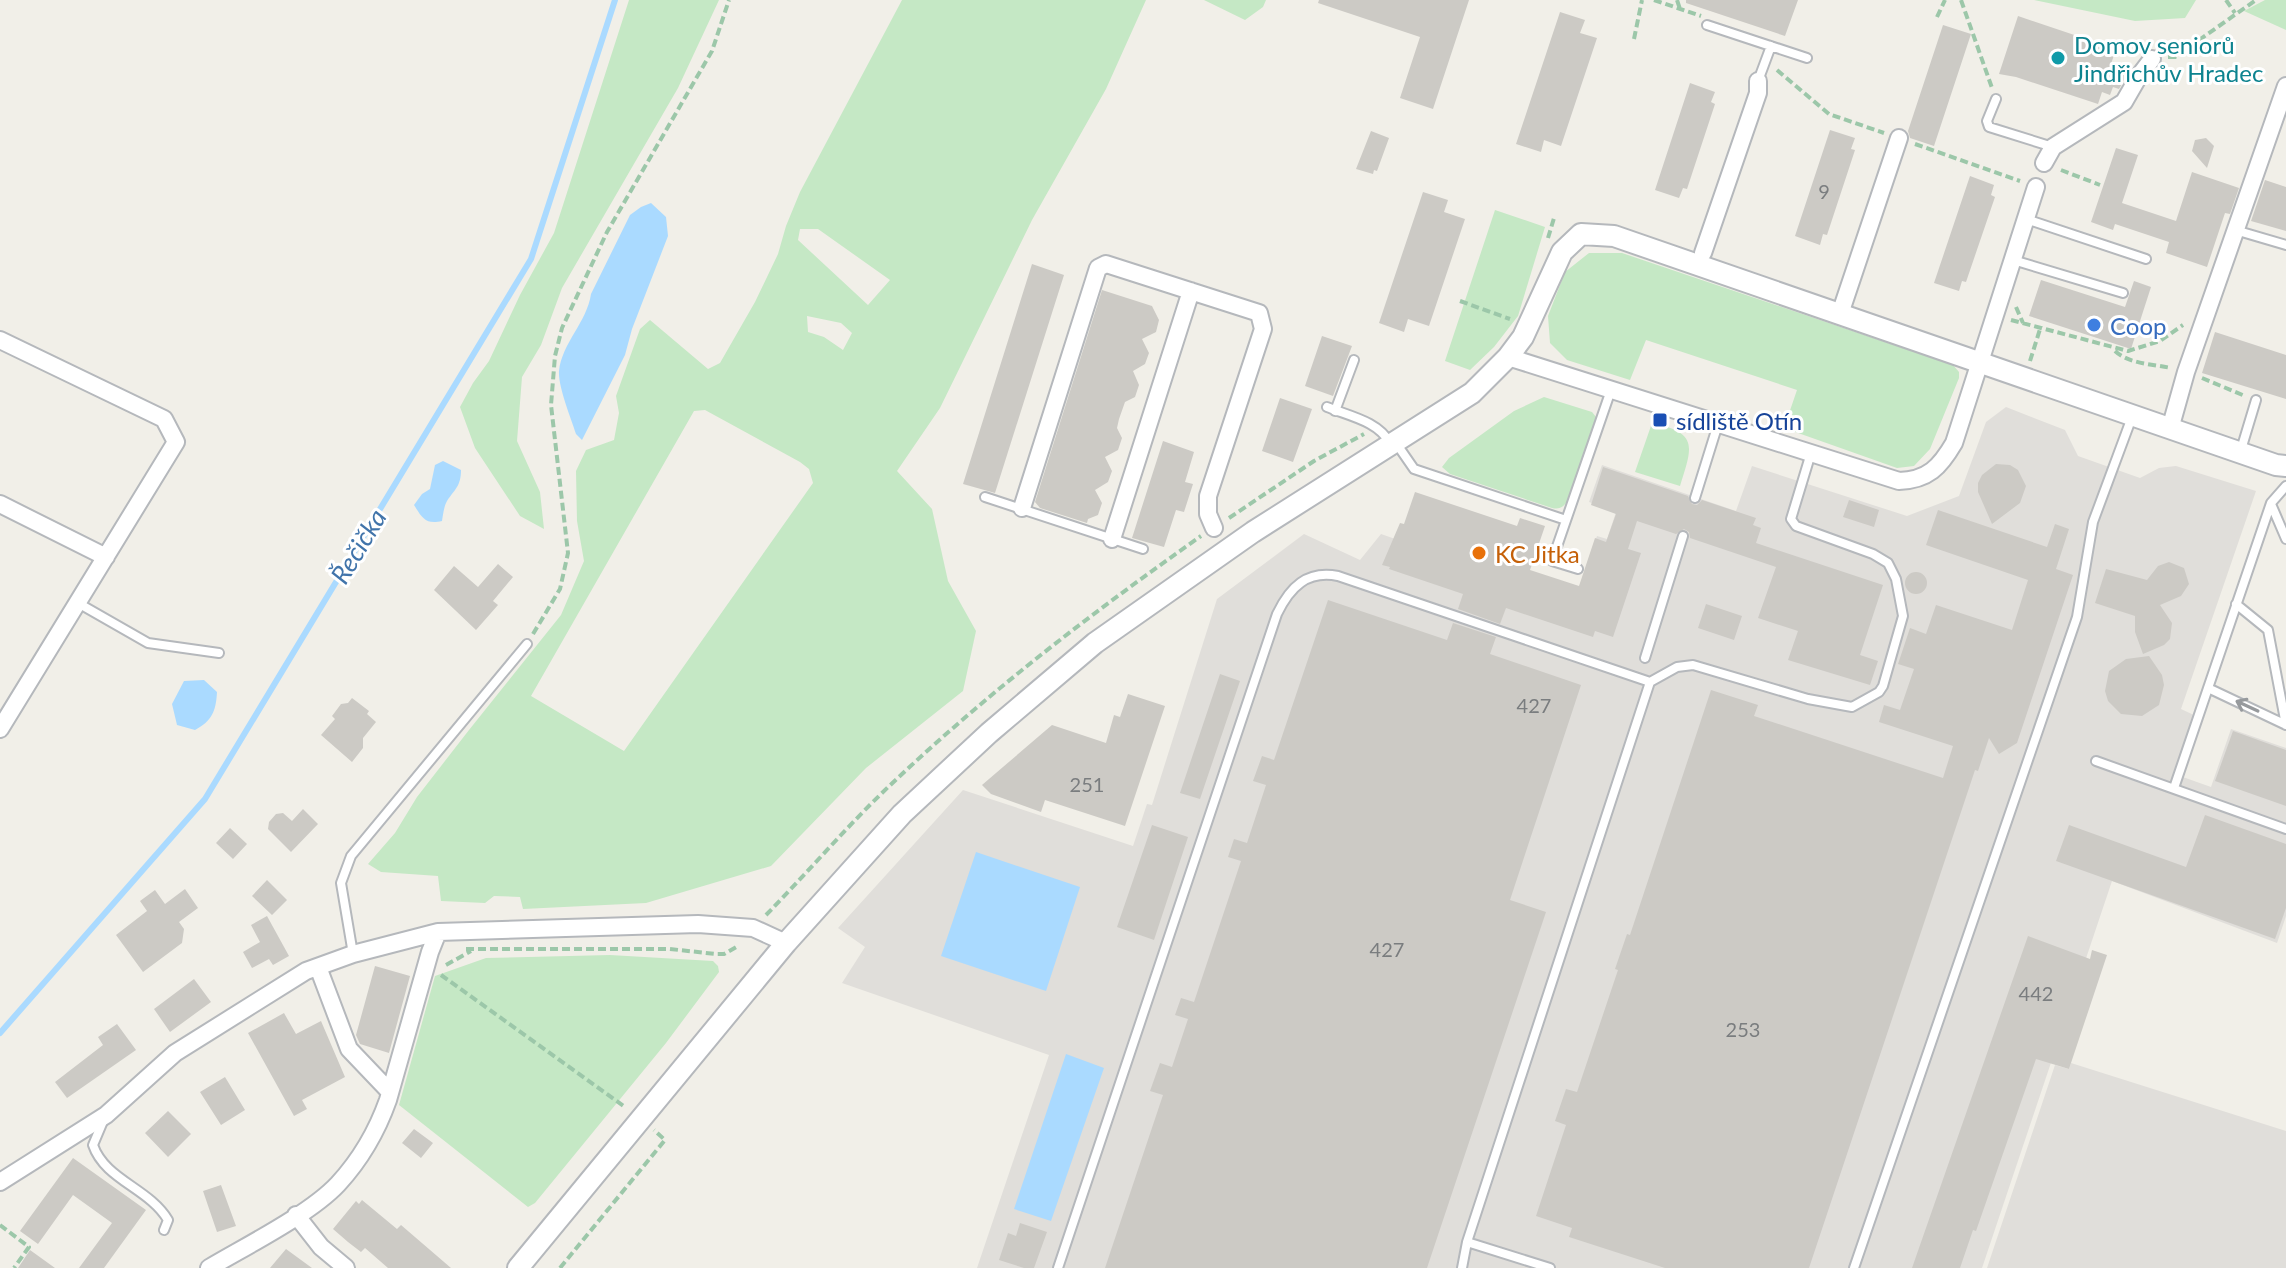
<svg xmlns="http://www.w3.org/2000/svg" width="2286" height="1268" font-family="Lato,sans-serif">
<rect width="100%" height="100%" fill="#f1efe8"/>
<path fill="#e0deda" d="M2006 407 2065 430 2078 456 2140 478 2159 468 2176 466 2256 491 2181 709 2198 717 2180 776 2211 787 2231 729 2286 748V916L2277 943 2112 881 1982 1268H977L1049 1055 842 983 865 947 838 928 963 790 1133 846 1147 804 1152 805 1217 599 1304 534 1360 560 1381 534 1398 540 1566 626 1597 536 1607 539 1616 512 1589 502 1602 465 1736 511 1752 466 1907 516 1959 496 1986 422Z
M2071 1063 2286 1131V1268H1987L2055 1065 2069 1069Z"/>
<path fill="#c5e8c5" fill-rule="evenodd" d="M629 0H719L678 88 562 288 541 345 522 377 517 441 540 492 544 529 520 516 475 448 460 407 473 383 489 361 520 295 554 233Z
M902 0H1146L1106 89 1032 220 940 408 897 471 932 509 948 581 976 631 963 691 866 768 771 866 646 903 523 909 520 897 494 896 485 903 441 901 438 876 381 872 368 864 395 833 417 797 469 730 561 615 584 561 577 521 576 471 586 450 614 440 619 413 616 396 640 329 650 320 708 369 720 363 755 302 778 254 786 226 800 192ZM800 229H818L890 280 868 305 798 240ZM807 316 841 323 852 333 843 350 824 337 808 332ZM705 410 800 462 809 469 813 483 624 751 531 696 694 411Z
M1204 0H1266L1263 7 1245 20Z
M2034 0H2196L2185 18 2135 21Z
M2265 0H2286V30L2244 11Z
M1495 210 1545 227 1518 316 1494 347 1470 370 1445 361Z
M1589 253H1622L1953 365 1959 372V378L1930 449 1914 466 1897 468 1784 428 1797 390 1646 340 1630 380 1567 360 1550 343 1548 316 1565 272Z
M1544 397 1592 412 1596 417 1569 499C1564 506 1561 510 1552 508L1450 474 1442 467 1449 458 1514 411Z
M1652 423C1698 433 1693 445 1680 486L1635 472Z
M610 955 713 961 718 966 719 972 666 1043 535 1203 528 1207 399 1105 435 976 486 958Z"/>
<path fill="#aadaff" d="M651 203 666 217 668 236 632 329 625 355 582 440 576 434C571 418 558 387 559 371 562 343 587 322 591 294L630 215 641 207Z
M443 461 461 470C461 486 455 489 447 501 444 506 443 515 442 521 426 525 422 518 414 505L422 494 430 489 435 465Z
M204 680 217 692C216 711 212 721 195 730L177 725 172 704 184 681Z
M976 852 1080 887 1046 991 941 956Z
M1066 1054 1104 1068 1051 1221 1014 1209Z"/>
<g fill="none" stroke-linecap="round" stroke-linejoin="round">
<path stroke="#aadaff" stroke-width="6" d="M0 1033 205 799 531 259 615 0"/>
</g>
<path fill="#cccac5" d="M1319 0H1469L1433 109 1400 98 1420 37 1318 3Z
M1686 0H1798L1785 36 1686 3Z
M1560 12 1585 20 1580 33 1597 38 1561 146 1544 140 1541 152 1516 144Z
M2018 16 2116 49 2110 67 2128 73 2119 89 2113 87 2110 95 2102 92 2098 104 2016 77 1999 74Z
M1943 25 1971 34 1934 146 1910 138 1908 131Z
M1690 83 1715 92 1711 102 1715 104 1687 189 1683 188 1679 198 1655 190Z
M1830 130 1855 138 1851 149 1855 150 1827 235 1823 234 1820 245 1795 236Z
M1371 131 1389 138 1377 171 1374 170 1373 174 1356 169Z
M2206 138 2214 146 2207 168 2192 151 2195 140Z
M2116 148 2138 155 2122 203 2176 221 2192 172 2239 188 2230 214 2225 213 2207 267 2166 253 2169 242 2115 224 2113 230 2091 222Z
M1970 176 1994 185 1991 195 1995 197 1966 282 1962 281 1959 291 1934 283Z
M2265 180 2286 187V231L2251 221Z
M1423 192 1448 200 1444 212 1465 219 1429 326 1408 319 1404 332 1379 323Z
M1032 264 1064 275 995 493 963 484Z
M2041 280 2125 307 2134 281 2151 287 2131 349 2029 316Z
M1102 290 1152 306 1159 320 1156 332 1142 339 1149 353 1145 364 1133 371 1139 385 1135 397 1125 402 1119 419 1117 428 1122 438 1118 450 1105 457 1112 471 1108 482 1095 490 1102 503 1098 515 1088 519 1087 523 1040 508 1035 502Z
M2215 332 2286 355V399L2202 373Z
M1322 336 1352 346 1333 396 1305 386Z
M1280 398 1312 409 1293 462 1262 451Z
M1163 441 1194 452 1185 482 1193 484 1184 512 1176 510 1164 547 1132 538Z
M1996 464 2010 465 2018 470 2026 486 2020 503 1992 524 1978 492V483L1982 475Z
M1603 467 1688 496 1692 504 1697 505 1702 500 1756 518 1753 525 1761 528 1756 543 1883 585 1860 655 1878 661 1870 685 1788 660 1798 631 1758 618 1776 567 1690 538 1689 532 1684 529 1676 534 1637 521 1628 549 1641 553 1613 637 1595 631 1593 637 1506 608 1500 624 1458 609 1463 594 1389 569 1390 567 1382 565 1400 523 1404 524 1415 492 1517 526 1520 518 1545 526 1530 570 1579 586 1595 538 1606 542 1616 514 1591 505Z
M1849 500 1879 510 1874 527 1843 517Z
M1938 510 2047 547 2055 524 2069 529 2056 569 2073 575 2017 743 1999 754 1989 738 1978 771 1975 770 1809 1268H1665L1569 1237 1572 1228 1536 1216 1566 1125 1555 1121 1566 1089 1577 1092 1618 970 1615 969 1627 934 1630 935 1711 690 1758 705 1754 716 1943 778 1953 746 1879 722 1884 705 1900 710 1914 669 1898 664 1910 628 1926 634 1936 605 2012 630 2028 580 1926 545Z
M2169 562 2184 568 2189 584 2181 596 2160 605 2172 623 2170 639 2164 645 2143 654 2135 632V616L2095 603 2106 569 2147 580 2158 566Z
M498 564 513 577 493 601 498 605 476 630 434 590 454 566 478 587Z
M1905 583a11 11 0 1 1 22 0a11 11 0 1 1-22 0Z
M1328 600 1447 640 1453 623 1496 637 1490 654 1581 685 1510 900 1546 912 1427 1268H1105L1163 1095 1150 1091 1160 1063 1172 1067 1188 1019 1175 1015 1181 998 1194 1002 1241 861 1228 857 1234 839 1247 843 1266 785 1253 781 1262 756 1274 760Z
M1706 604 1742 616 1734 640 1698 628Z
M2149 656 2162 675 2164 685 2159 705 2142 716 2121 714 2108 701 2105 691 2109 671 2126 659Z
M1220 674 1240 681 1200 799 1180 793Z
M1128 694 1165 706 1125 826 1045 800 1041 812 991 794 982 785 1052 725 1106 743 1114 715 1120 717Z
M352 698 369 711 367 714 376 722 363 738V748L352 762 321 735 335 719 332 716 341 704 348 703Z
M2233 731 2286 750V806L2215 781Z
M303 809 318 824 291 852 268 829 269 822 276 814 283 813 292 821Z
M2205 815 2286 844V908L2275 939 2056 861 2069 825 2186 867Z
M1152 825 1188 837 1154 940 1117 927Z
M230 828 247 844 233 859 216 843Z
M267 880 287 900 272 915 252 896Z
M185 889 198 908 179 922 184 929 182 943 143 972 116 935 147 911 140 901 155 890 165 904Z
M267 916 289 956 273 965 269 959 252 968 243 952 260 942 251 925Z
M2028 936 2090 959 2092 950 2107 955 2069 1069 2036 1059 1976 1231 1973 1230 1960 1268H1912Z
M375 966 410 976 389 1053 360 1044 356 1035Z
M194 979 211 1002 170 1032 154 1009Z
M284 1013 296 1034 321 1021 345 1077 302 1100 307 1109 294 1116 248 1033Z
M117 1024 136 1050 67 1098 55 1082 103 1045 98 1037Z
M225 1077 245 1110 221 1125 200 1092Z
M168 1111 191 1134 168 1157 145 1133Z
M414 1129 433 1143 421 1158 402 1143Z
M73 1158 146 1210 104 1268H79L112 1223 73 1195 38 1244 20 1231Z
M221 1185 236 1226 217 1232 203 1191Z
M362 1200 397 1229 401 1225 451 1268H388L365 1248 361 1252 348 1242 333 1229 356 1201 359 1204Z
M1020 1223 1047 1232 1034 1268H1024L999 1260 1008 1233 1016 1236Z
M286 1249 312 1268H270Z
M30 1250 55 1268H18Z"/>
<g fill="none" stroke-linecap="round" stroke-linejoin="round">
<g stroke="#b5b8bc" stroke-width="12">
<path id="service" d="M1707 25 1807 58
M1758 81 1771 46
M1996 99 1987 121 1989 127 2053 147
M2026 219 2146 259
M2235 230 2286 245
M2013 260 2123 293
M1327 407C1349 416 1378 421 1390 443
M1335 411 1354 360
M1396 443 1414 469 1566 520
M2240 453 2256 400
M985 497 1143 549
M1695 498 1718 424
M2271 504 2286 539
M1578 569 1552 561 1611 390
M78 603 148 643 219 653
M2236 604 2268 630 2286 725
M1645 658 1683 536
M2208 688 2286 725
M2096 761 2286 829
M2174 788 2271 503 2286 486
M353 954 341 883 351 856 527 644
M104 1119 93 1145C105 1180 149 1188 168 1220L164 1230
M1467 1242 1550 1268
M1058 1268 1277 614C1290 587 1307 570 1338 576L1650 682
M1462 1268 1467 1242 1650 682 1677 667 1693 665 1808 699 1852 707 1879 692 1883 686 1903 616 1896 579 1888 563 1873 554 1796 526 1791 519 1811 453
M1854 1268 2077 617 2093 522 2132 417"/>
</g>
<g stroke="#b5b8bc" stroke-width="20">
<path id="minor" d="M2044 163 2053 147 2124 102 2139 76 2152 59
M1703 253 1758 93V81
M1840 314 1899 138
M0 340 164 419 176 442 0 729
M1508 357 1899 481C1928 480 1940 467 1954 443L2036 187
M2170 429 2186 372 2286 86
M0 504 106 557
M1022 508 1098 268 1106 264 1259 313 1263 329 1208 496V514L1214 528
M1112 539 1191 291
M318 967 349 1049 390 1092
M0 1182 106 1115 175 1053 306 971 353 954 438 932 698 924 753 928 786 943
M296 1215 321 1247 346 1268
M209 1268C246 1246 310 1214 338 1184 361 1159 377 1131 388 1100L430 952 438 932"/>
</g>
<g stroke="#b5b8bc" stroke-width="24">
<path id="tertiary" d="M518 1268 786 943 902 814 989 733 1095 643 1253 532 1472 393 1508 357 1523 337 1562 252 1581 234 1614 236 2276 465 2286 466"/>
</g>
<path stroke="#9cc7a9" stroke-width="4" stroke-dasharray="8 4" stroke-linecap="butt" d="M1654 0 1701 16
M1677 0 1680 9
M1961 0 1992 88
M2226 0 2235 13
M1937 17 1945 0
M1634 39 1642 0
M2168 57H2175L2256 0
M1777 70 1829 114 1884 133
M1915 144 2020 181
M2061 170 2100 185
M1548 238 1554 218
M1460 301 1510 319
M2016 307 2023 323
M2011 320 2128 351 2160 341 2183 325
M2115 351C2129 364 2152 364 2171 368
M2030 361 2041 326
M2202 378 2245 396
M1229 518 1314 461 1364 434
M533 634 560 589 568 553 551 405 555 356 562 328 607 232 712 51 729 0
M766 915C811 869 853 819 901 775 995 687 1096 610 1201 536
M466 949H670L716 954H724L738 946
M446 965 471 951
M441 975 625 1107
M0 1225 29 1247 14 1268
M560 1268 665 1140 654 1130"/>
<use href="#service" stroke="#fff" stroke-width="8"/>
<use href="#minor" stroke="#fff" stroke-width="16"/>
<use href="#tertiary" stroke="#fff" stroke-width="20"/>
</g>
<defs><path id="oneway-shaft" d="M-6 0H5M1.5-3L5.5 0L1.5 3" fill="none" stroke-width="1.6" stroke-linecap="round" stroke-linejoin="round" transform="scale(2)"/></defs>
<use stroke="#979a9d" href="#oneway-shaft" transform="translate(2247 706) rotate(-155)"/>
<circle fill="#0f9aa8" stroke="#fff" stroke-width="3" cx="2058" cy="58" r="8"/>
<circle fill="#3f7fe0" stroke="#fff" stroke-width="3" cx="2094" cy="325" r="8"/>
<rect fill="#1a4fb4" stroke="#fff" stroke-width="3" x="1652" y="412" width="16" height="16" rx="4"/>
<circle fill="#e8710a" stroke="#fff" stroke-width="3" cx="1479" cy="553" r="8"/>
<g text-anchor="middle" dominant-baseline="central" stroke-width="6" stroke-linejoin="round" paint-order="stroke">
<g font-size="20" fill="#7a7d7f">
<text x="1824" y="191">9</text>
<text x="1534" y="705">427</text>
<text x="1087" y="784">251</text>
<text x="1387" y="949">427</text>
<text x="2036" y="993">442</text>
<text x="1743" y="1029">253</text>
</g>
<g font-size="24" fill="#0d838f" stroke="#fff" text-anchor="start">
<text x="2074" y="44">Domov seniorů<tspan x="2074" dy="28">Jindřichův Hradec</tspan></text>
</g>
<g font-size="24" fill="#366cbe" stroke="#fff" text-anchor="start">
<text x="2110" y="325">Coop</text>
</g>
<g font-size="24" fill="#164399" stroke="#fff" text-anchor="start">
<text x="1676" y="420">sídliště Otín</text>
</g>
<g font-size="24" fill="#c56008" stroke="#fff" text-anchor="start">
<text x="1495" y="553">KC Jitka</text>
</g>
<g font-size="26" font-style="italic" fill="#4174aa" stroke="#fff">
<text transform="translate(358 546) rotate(-59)">Řečička</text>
</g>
</g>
</svg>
